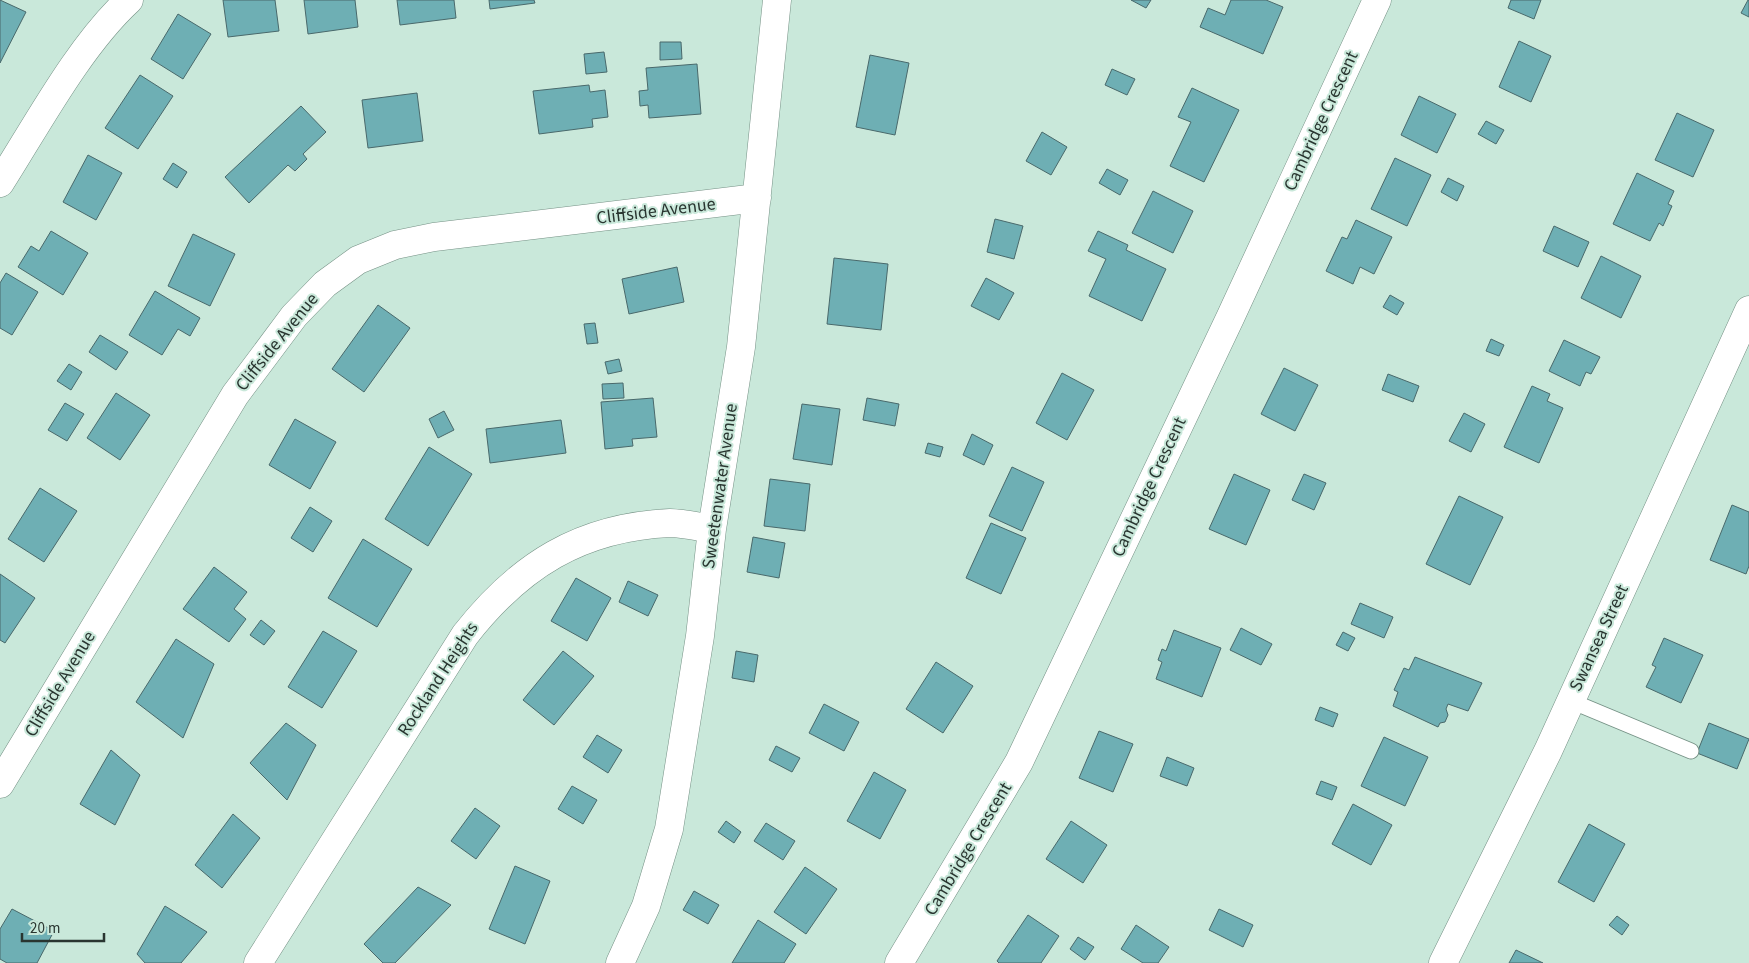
<svg xmlns="http://www.w3.org/2000/svg" width="1749" height="963" font-family="'Source Sans 3',sans-serif">
<rect width="100%" height="100%" fill="#c9e8da"/>
<path fill="#6eafb4" stroke="#49696b" d="M0 0 26 12 0 63Z
M223 0H275L279 31 228 37Z
M304 0H355L358 27 308 34Z
M397 0H454L456 18 400 25Z
M489 0H534L535 3 490 9Z
M1131 0H1151L1146 8Z
M1231 0H1266L1283 7 1263 54 1200 27 1208 8 1225 15Z
M1511 0H1541L1534 19 1508 8Z
M1748 0H1749V17L1741 13Z
M178 14 211 34 183 79 151 59Z
M1519 41 1551 56 1531 102 1499 87Z
M660 42H681L682 59 660 60Z
M604 52 607 72 586 74 584 54Z
M870 55 909 63 895 135 856 127Z
M697 64 701 114 649 118 648 105 640 106 639 91 648 90 646 68Z
M1112 69 1135 79 1127 95 1105 85Z
M140 75 173 96 138 149 105 128Z
M589 85 590 92 605 90 608 117 592 119 593 127 539 134 533 91Z
M1192 88 1239 110 1204 182 1170 166 1191 122 1178 117Z
M417 93 423 141 368 148 362 100Z
M1419 96 1456 114 1437 153 1401 135Z
M301 106 326 132 303 154 307 159 295 171 288 165 249 203 225 177Z
M1677 113 1714 130 1693 177 1655 160Z
M1486 121 1504 130 1496 144 1478 134Z
M1042 132 1067 147 1051 175 1026 161Z
M88 155 122 173 96 220 63 202Z
M1395 158 1431 175 1407 226 1371 209Z
M173 163 187 172 177 188 163 179Z
M1107 169 1128 180 1120 195 1099 183Z
M1637 173 1674 191 1668 204 1672 206 1663 226 1659 223 1650 241 1613 224Z
M1448 178 1464 186 1457 201 1441 192Z
M1153 191 1193 211 1173 253 1132 233Z
M995 219 1023 226 1014 259 987 252Z
M1356 220 1392 237 1374 274 1360 267 1353 284 1326 271 1342 237 1347 239Z
M1554 226 1589 242 1578 267 1543 251Z
M51 231 88 253 63 295 18 267 31 246 39 251Z
M1098 231 1128 245 1126 250 1166 269 1142 321 1089 296 1106 259 1088 251Z
M193 234 235 254 210 306 168 286Z
M1601 256 1641 276 1621 318 1581 298Z
M834 258 888 264 881 330 827 324Z
M677 267 684 302 629 314 622 279Z
M6 273 38 292 12 335 0 328V283Z
M986 278 1014 293 999 320 971 306Z
M155 291 200 318 190 336 178 329 162 355 129 335Z
M1390 295 1404 303 1397 315 1383 307Z
M378 305 410 328 364 392 332 369Z
M595 323 598 343 587 344 584 324Z
M100 335 128 352 116 370 89 352Z
M1491 339 1504 345 1499 356 1486 351Z
M1564 340 1600 357 1591 374 1586 372 1580 386 1549 371Z
M619 359 622 371 608 374 605 362Z
M69 364 82 372 71 390 57 381Z
M1284 368 1318 385 1295 431 1261 414Z
M1062 373 1094 390 1067 440 1036 423Z
M1388 374 1419 386 1413 402 1382 390Z
M623 383 624 398 603 399 602 384Z
M1532 386 1550 394 1547 401 1563 408 1539 463 1504 447Z
M116 393 150 415 120 460 87 438Z
M653 398 657 437 632 439 633 446 605 449 601 402Z
M867 398 899 404 895 426 863 420Z
M65 403 84 414 67 441 48 430Z
M802 404 840 409 832 465 793 459Z
M444 411 454 430 438 438 429 419Z
M1464 413 1485 424 1471 452 1449 441Z
M295 419 336 442 310 489 269 465Z
M561 420 566 453 490 463 486 429Z
M972 434 993 445 984 465 963 455Z
M928 443 943 447 940 457 925 453Z
M429 447 472 474 428 546 385 519Z
M1012 467 1044 482 1022 531 989 516Z
M1234 474 1270 490 1246 545 1209 529Z
M1304 474 1326 483 1314 510 1292 500Z
M770 479 810 484 805 531 764 526Z
M40 488 77 511 44 562 8 539Z
M1459 496 1503 517 1470 585 1426 564Z
M1732 505 1749 512V566L1746 574 1710 560Z
M310 507 332 521 313 552 291 538Z
M991 523 1026 538 1001 594 966 578Z
M753 537 785 543 779 578 747 572Z
M363 539 412 569 377 627 328 598Z
M214 567 247 592 234 609 246 619 229 642 183 609Z
M0 574 35 598 5 643 0 640Z
M576 578 611 598 587 641 551 621Z
M628 581 658 595 648 616 619 602Z
M1360 603 1393 617 1384 638 1351 624Z
M261 620 275 631 264 645 250 635Z
M1241 628 1272 644 1261 665 1230 650Z
M1174 630 1221 648 1202 697 1156 679 1162 662 1158 660 1162 649 1166 651Z
M323 631 357 651 322 708 288 687Z
M1343 632 1355 638 1348 651 1336 645Z
M1664 638 1703 655 1681 703 1646 687 1656 667 1652 665Z
M176 639 214 664 183 738 136 702Z
M563 651 594 676 554 725 523 700Z
M736 651 758 655 754 682 732 678Z
M1415 657 1482 683 1468 711 1448 704 1446 709 1448 715 1445 722 1440 723 1438 727 1393 706 1398 692 1394 690 1404 668 1409 670Z
M936 662 973 686 943 733 906 709Z
M824 704 859 722 844 751 809 733Z
M1320 707 1338 714 1333 727 1315 720Z
M286 723 316 745 287 800 250 763Z
M1709 723 1749 739 1737 769 1697 753Z
M1099 731 1133 744 1113 792 1079 778Z
M597 735 622 750 608 773 583 757Z
M1384 737 1428 757 1405 806 1361 786Z
M776 746 800 758 792 772 769 760Z
M111 750 140 775 115 825 80 804Z
M1167 757 1194 768 1187 786 1160 776Z
M874 772 906 790 880 839 847 821Z
M1321 781 1337 787 1332 800 1316 794Z
M572 786 597 800 583 824 558 809Z
M1353 804 1392 825 1371 865 1332 844Z
M475 808 500 826 476 859 451 841Z
M233 814 260 838 222 888 195 865Z
M726 821 741 832 734 843 718 832Z
M1071 821 1107 845 1083 883 1046 859Z
M766 823 795 841 783 860 754 841Z
M1589 824 1625 844 1594 902 1558 882Z
M515 866 550 881 525 944 489 929Z
M805 867 837 889 806 934 774 912Z
M418 887 451 905 395 963H383L364 944Z
M694 891 719 905 708 924 683 910Z
M165 906 207 932 181 963H145L137 954Z
M12 909 54 931 37 963H7L0 959V929Z
M1219 909 1253 925 1243 947 1209 930Z
M1028 915 1059 936 1041 963H999L997 961Z
M1617 916 1629 925 1622 935 1609 925Z
M758 920 796 944 784 963H732Z
M1136 925 1169 947 1158 963H1143L1121 949Z
M1078 937 1094 947 1085 960 1070 949Z
M1516 950 1543 963H1509Z"/>
<g fill="none" stroke-linecap="round" stroke-linejoin="round">
<g stroke="#759185" stroke-width="17">
<path id="service" d="M1571 701 1691 751"/>
</g>
<g stroke="#759185" stroke-width="29">
<path id="minor" d="M0 183C37 125 79 46 129 0
M0 784 235 395 294 316 325 284 358 260 395 245 434 237 757 198
M258 963 465 635C519 566 580 527 670 523 683 523 699 527 712 529
M620 963 646 906 669 829 700 636 712 529 741 347 777 0
M899 963 1019 762 1230 318 1377 0
M1443 963 1548 751 1749 310"/>
</g>
<use href="#service" stroke="#fff" stroke-width="15"/>
<use href="#minor" stroke="#fff" stroke-width="28"/>
</g>
<g text-anchor="middle" dominant-baseline="central" stroke-width="4" stroke-linejoin="round" paint-order="stroke">
<g font-size="18" fill="#293530" stroke="#c9e8da">
<text transform="translate(1321 121) rotate(-65)">Cambridge Crescent</text>
<text transform="translate(656 211) rotate(-7)">Cliffside Avenue</text>
<text transform="translate(277 342) rotate(-51)">Cliffside Avenue</text>
<text transform="translate(720 486) rotate(-82)">Sweetenwater Avenue</text>
<text transform="translate(1149 487) rotate(-65)">Cambridge Crescent</text>
<text transform="translate(1599 638) rotate(-65)">Swansea Street</text>
<text transform="translate(438 679) rotate(-57)">Rockland Heights</text>
<text transform="translate(60 684) rotate(-59)">Cliffside Avenue</text>
<text transform="translate(968 849) rotate(-59)">Cambridge Crescent</text>
</g>
</g>
<path d="M22 933v8h82v-8" fill="none" stroke="#293530" stroke-width="2.5"/>
<text x="30" y="933" font-size="15" fill="#293530" stroke="#c9e8da" stroke-width="4" paint-order="stroke">20 m</text>
</svg>
